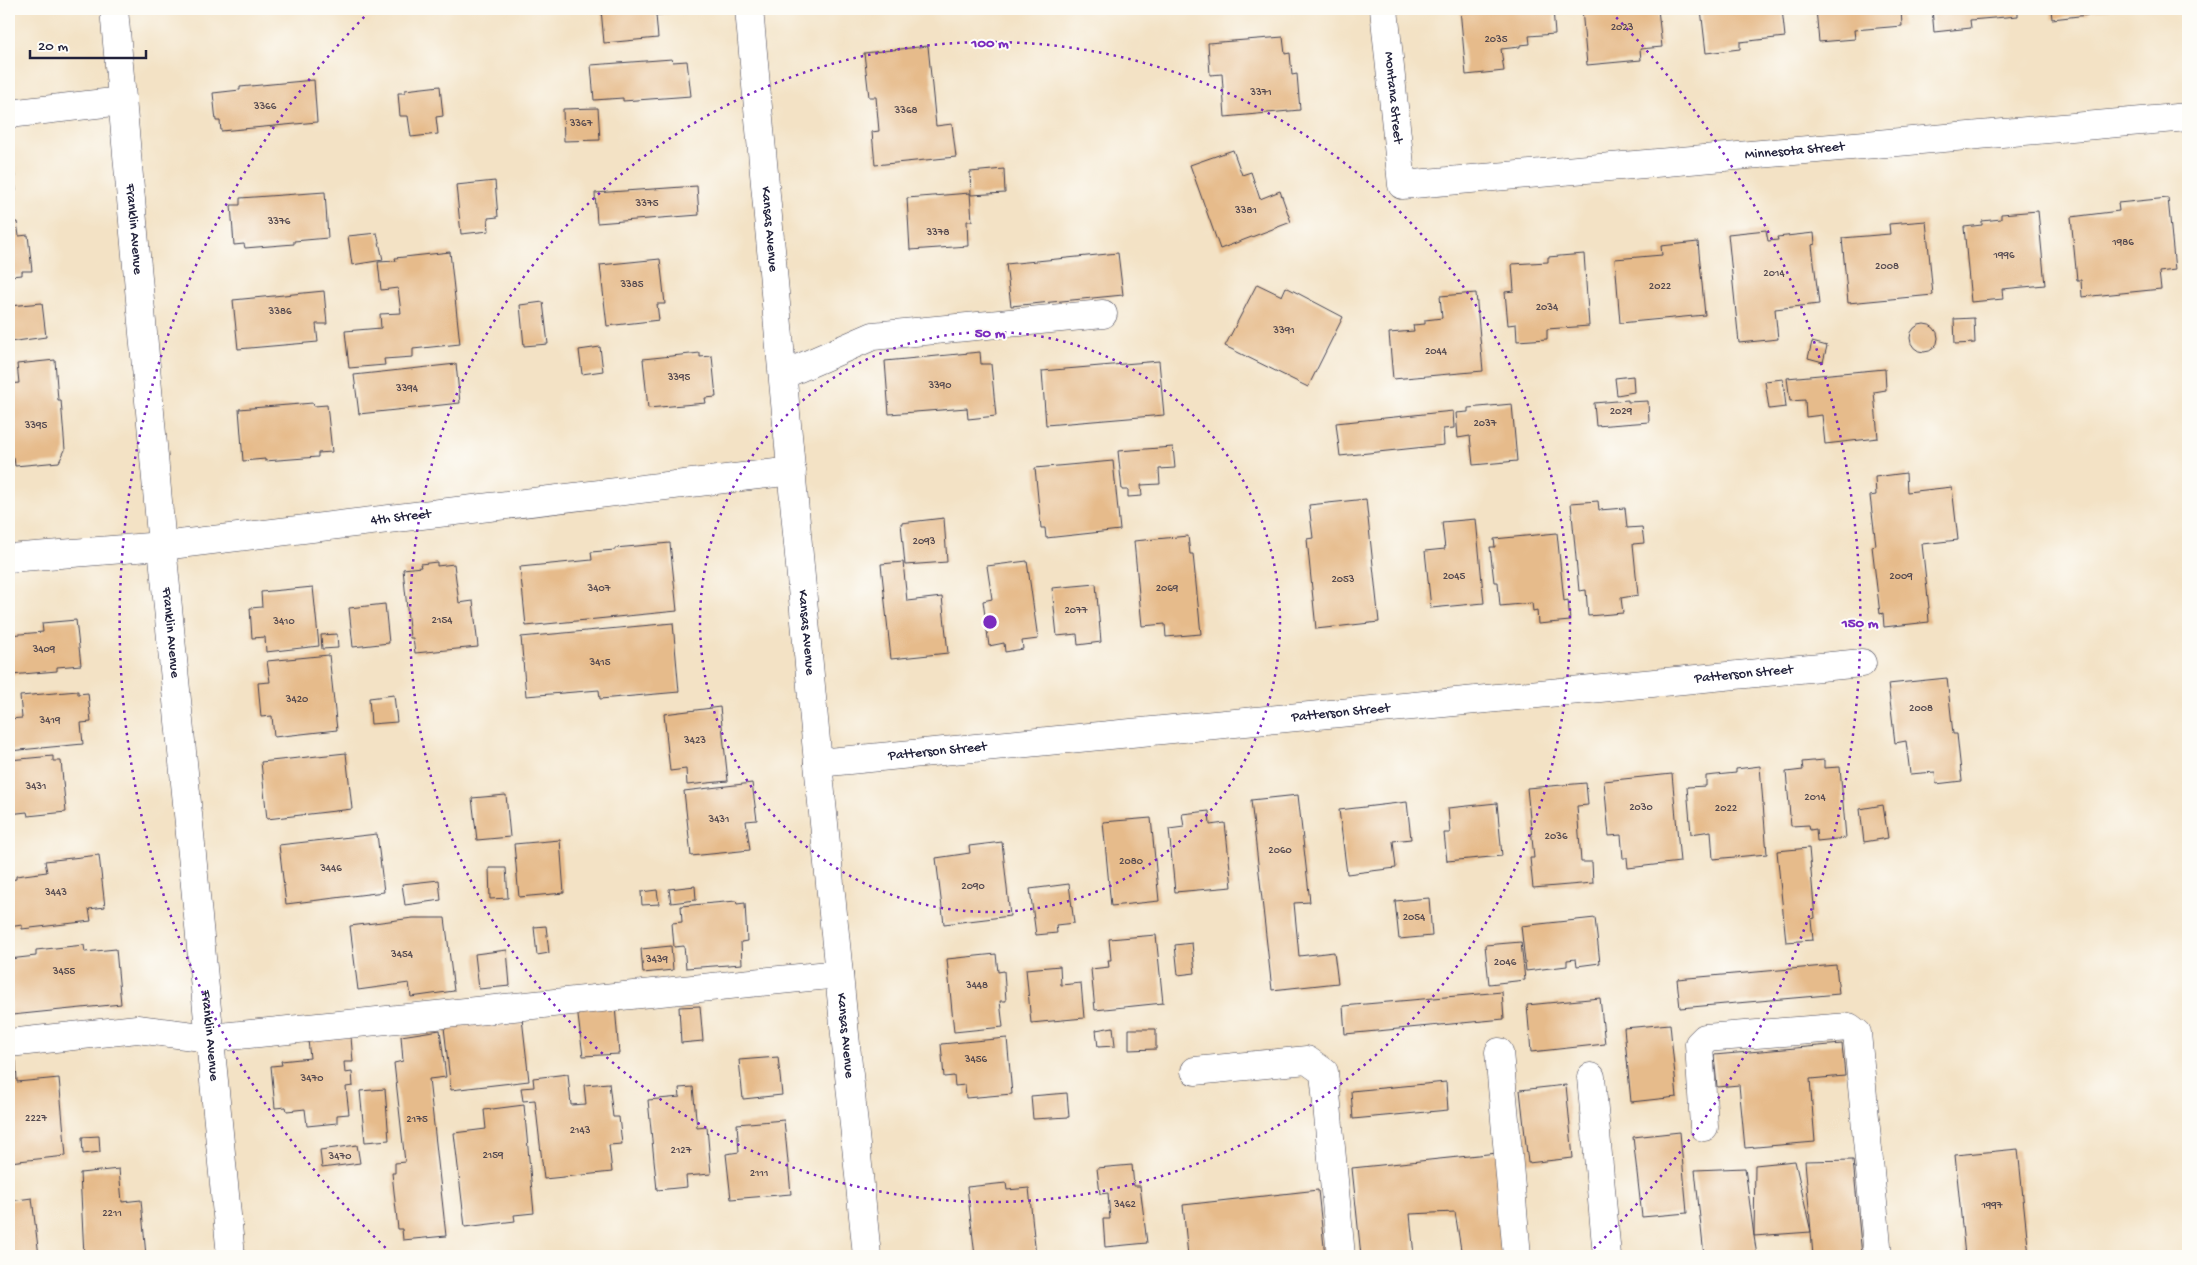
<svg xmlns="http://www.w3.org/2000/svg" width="2197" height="1265" font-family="'Gochi Hand',sans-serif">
<rect width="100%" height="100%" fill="#fdfcf7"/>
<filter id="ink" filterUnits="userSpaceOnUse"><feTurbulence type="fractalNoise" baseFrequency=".02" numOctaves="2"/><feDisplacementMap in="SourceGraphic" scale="10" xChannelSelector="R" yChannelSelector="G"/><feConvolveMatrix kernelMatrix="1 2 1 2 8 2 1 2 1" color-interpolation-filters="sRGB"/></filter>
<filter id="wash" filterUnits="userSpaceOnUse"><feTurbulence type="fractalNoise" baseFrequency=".0096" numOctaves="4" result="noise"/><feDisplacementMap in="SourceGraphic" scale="20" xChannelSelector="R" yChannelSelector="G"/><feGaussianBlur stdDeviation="1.12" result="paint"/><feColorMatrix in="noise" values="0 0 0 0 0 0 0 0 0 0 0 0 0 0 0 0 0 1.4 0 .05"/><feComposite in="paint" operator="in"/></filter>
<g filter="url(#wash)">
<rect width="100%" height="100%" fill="#f3e2c5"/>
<g id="blocks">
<path fill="#e6bb8b" d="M601 9H669L670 14 656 15 658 38 604 43Z
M1460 9H1553L1555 34 1529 36 1530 44 1520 45V47L1501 49 1504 71 1466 75Z
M1582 9H1658L1662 47 1640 49 1641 60 1587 65Z
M1701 9H1782L1785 37 1740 42V49L1706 53Z
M1816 9H1901L1902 26 1854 30 1855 39 1819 42Z
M1932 9H2018V16L1970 20 1971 28 1934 32Z
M2051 9H2109V10L2087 12 2088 15 2052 19Z
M1283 37 1285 54 1290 53 1292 75 1297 74 1300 110 1225 117 1222 74 1210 75 1208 43Z
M928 46 936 126 952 124 956 157 875 165 872 132 879 131 876 97H869L864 53Z
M672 59 673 62 687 61 691 96 623 101V98L594 100 591 65Z
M314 80 317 122 221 131 220 121H216L213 93 240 90V87Z
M440 86 443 116 436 117 438 134 411 137 408 116H400L398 93H405V90Z
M598 108 600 140 564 141 563 109Z
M1233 150 1242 175 1251 172 1260 199 1280 191 1291 222 1220 249 1190 165Z
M9 156H13L16 191 9 192Z
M1004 169 1005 193 971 195 970 172Z
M495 181 498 217 488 218 489 231 461 234 456 185Z
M697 186 699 215 597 223 595 193Z
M325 192 328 238 294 241V244L245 248 244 244 234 245 231 205H240V198Z
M970 193 972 221H967L968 246 910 250 907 198Z
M2168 198 2175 270 2159 272 2161 289 2082 297 2081 280H2077L2071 217 2119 211 2118 203Z
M2038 211 2045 285 2002 289 2003 299 1971 302 1964 227 1982 225V221L2001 219V214Z
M1926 221 1933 295 1848 303 1842 238 1890 234 1889 224Z
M9 222H17L19 236 28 235 32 271H22V275L9 276Z
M1766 230 1768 241 1778 240 1777 237 1814 233 1815 244 1812 245 1819 304 1775 309 1778 339 1739 343 1728 234Z
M377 233 383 260 352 265 348 236Z
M1698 242 1705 315 1620 323 1615 259 1662 255 1661 246Z
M450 252 460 344 413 349V357L384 359 385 365 349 368 345 331 381 328 380 314 401 313 398 288 381 290 378 262 396 261 395 258Z
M1118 253 1123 295 1011 306 1006 264Z
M1584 254 1589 326 1547 329V339L1517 341 1516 324 1508 325 1505 292 1514 291 1512 264 1548 262V257Z
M660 259 665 304H657L659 320 607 326 600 265Z
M1257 284 1282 296 1286 287 1343 317 1308 387 1225 346Z
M324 291 327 324H316L318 342 238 349 233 300Z
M1476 293 1483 371 1393 379 1389 333 1414 331 1413 325 1425 324V320L1442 318 1440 296Z
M543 302 548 344 524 346 520 305Z
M42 303 46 337 9 342V306Z
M1974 318 1975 343 1955 344 1954 319Z
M1910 338a14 14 0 1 1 28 0a14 14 0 1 1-28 0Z
M1812 342 1827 346 1823 362 1808 358Z
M600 347 603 371 582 374 579 350Z
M980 352 981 364H991L996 416 968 419 967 408 889 414 885 361Z
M700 353V357L712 356 716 397 705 398 706 403 648 408 643 359Z
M55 360 58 400H61L65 450 59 462 15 466 14 457H9V401H12L10 384 19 383 17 364Z
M1159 361 1164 415 1046 425 1042 371Z
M456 364 460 403 359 414 354 375Z
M1885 369 1886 390 1874 392 1878 438 1825 444 1822 415 1806 417 1805 400 1790 401 1787 378Z
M1633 376 1634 392 1617 395 1615 378Z
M1783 379 1786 407 1769 409 1765 381Z
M1628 400V402L1648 401 1649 422 1596 426 1594 403Z
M313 403 314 406 327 405 332 452 318 453V457L265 461V459L243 461 239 409Z
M1512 404 1517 461 1473 465 1470 436 1458 438 1456 413 1468 412V408Z
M1453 411 1454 428 1443 429 1444 445 1340 456 1336 423Z
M1173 447 1175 468 1159 469 1160 484 1141 485 1142 496 1128 497V490H1122L1118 451Z
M1113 461 1120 530 1046 538 1045 528H1041L1035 468Z
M1906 473 1907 492 1952 487 1958 540 1922 544 1929 608H1928L1929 622 1884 627 1883 613 1880 614 1872 546 1876 545 1870 496 1876 495 1875 477Z
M1366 499 1379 622 1316 629 1307 539 1313 538 1309 505Z
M1598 501 1599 510 1625 508 1627 528 1642 527 1644 543 1633 544 1638 595 1621 598 1623 613 1588 616 1586 590 1579 591 1571 503Z
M944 518 947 562 905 565 901 523Z
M1476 519 1484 603 1431 608 1425 551 1445 549 1442 522Z
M1557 533 1564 601 1568 600 1570 621 1538 624 1537 610 1533 611 1532 603 1500 606 1498 582H1494L1490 547H1495L1494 539Z
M1188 536 1190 554H1193L1201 634 1166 637 1165 624 1142 626 1134 541Z
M670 543 677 611 526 626 520 567 592 560 591 552 615 550V548Z
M1027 561 1038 639 1022 641 1023 649 1005 652 1004 643 989 646 983 601 992 599 987 566Z
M437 562V566L454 564 459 603 473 601 478 647 415 653 413 638H410L403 569 421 567 420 564Z
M903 562 907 601 942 597 948 653 891 659 881 564Z
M1096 584 1101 642 1078 645 1077 634 1057 636 1052 588Z
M313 587 319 646 266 652 265 637 252 638 250 608 262 607 261 592Z
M385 604 389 643 353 647 349 608Z
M76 620 81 665 57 667V671L11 675V673H9V635L43 632 42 623Z
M673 623 679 692 600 699 599 690 526 696 521 637Z
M337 634 338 648 322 649 321 635Z
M329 655 337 730 274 737 272 716 261 717 258 683 270 682 267 661Z
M1947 678 1953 734H1957L1962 781 1936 784 1935 772 1910 774 1906 741 1895 743 1888 684Z
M78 691V694L88 693 91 722 81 723 83 744 9 751V719L22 718 20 696Z
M394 695 397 722 371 724 369 698Z
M720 707 728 781 687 785 686 769 670 771 664 714Z
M346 753 352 809 267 819 261 762Z
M53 756V761H61L66 812 28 816 27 812 9 814V760Z
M1824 760V768L1840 767 1846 838 1817 841 1816 829 1810 830 1809 825 1791 826 1786 772 1803 770 1802 762Z
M1760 766 1767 854 1713 859 1711 831 1691 834 1687 787 1706 786V776L1736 773V769Z
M1672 774 1680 862 1628 868 1627 858H1623L1621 835 1609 836 1604 781Z
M752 783 757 820 746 821 750 850 691 856 684 791Z
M1586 783 1588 805 1577 806 1581 862H1592L1593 883 1533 888 1530 858H1534L1527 788Z
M506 795 510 837 477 840 472 798Z
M1298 795 1310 902 1294 903 1299 956 1334 952 1338 983 1272 990 1251 800Z
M1407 802 1411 839 1393 841 1396 868 1347 874 1339 810Z
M1497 803 1502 856 1447 861 1444 833H1450L1448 808Z
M1883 805 1888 838 1864 842 1860 809Z
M1209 811 1210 825 1225 823 1232 887 1175 892 1169 829 1184 827 1182 814Z
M1151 818 1159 901 1111 906 1103 822Z
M377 834 384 892 286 904 279 845Z
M560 840 564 893 519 897 514 844Z
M1002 842 1010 916 944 924 936 858 970 853 969 846Z
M1809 848 1815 918 1811 919 1813 940 1786 942 1777 851Z
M99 855 105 907 89 909 91 921 22 929V925L9 927V880L16 879V876L47 872 45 861Z
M489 868H506L508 898 490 899Z
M439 880 441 900 405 905 402 884Z
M1069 884 1074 923 1056 925 1057 933 1036 935 1030 889Z
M695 886 696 900 671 903 669 889Z
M657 890 659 904 642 905 641 892Z
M1429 898 1432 936 1399 939 1395 901Z
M736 901 737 904 745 903 747 941 741 942 742 964 686 968 684 946 674 947 672 923 682 922 681 906Z
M413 918H445L454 991 411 997 409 983 358 990 350 926Z
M1595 918 1600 963 1577 966 1576 959 1567 960V966L1526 971 1521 926Z
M546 926 549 953 537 955 534 927Z
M1156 935 1163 1003 1095 1010 1091 969 1109 967 1108 960H1111L1109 939Z
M1521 942 1525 980 1489 984 1485 945Z
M1192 943 1195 973 1178 975 1175 945Z
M84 945 85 952 116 949 121 1004 12 1015 9 959 36 956V950Z
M671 946 673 970 643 973 641 949Z
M507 950 510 986 479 989 475 954Z
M996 954 998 972 1004 971 1006 1001H1000L1003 1027 954 1032 947 959Z
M1836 965 1839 994 1680 1008 1677 979Z
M1060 966 1061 985 1081 983 1084 1018 1031 1023 1026 969Z
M1502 992 1504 1019 1345 1034 1343 1006Z
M1600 998 1605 1044 1531 1052 1527 1005Z
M615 1006 619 1054 583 1056 577 1008Z
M700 1006 703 1041 681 1043 679 1007Z
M522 1018 529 1081 451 1090 444 1027Z
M1670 1024 1677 1097 1631 1102 1624 1028Z
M1113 1027 1115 1046 1098 1047 1096 1030Z
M1129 1029H1156V1049L1129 1050Z
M440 1030 446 1077 429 1079 446 1236 403 1240 402 1229H398L392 1173H395V1163L405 1162 394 1063 403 1061 401 1036Z
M351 1037 353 1062H344L345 1073 352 1072 353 1086 346 1087 349 1114 337 1115V1123L307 1126 305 1109 287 1111 286 1107 275 1108 271 1066 282 1065 281 1061 310 1058 308 1040Z
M1007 1038 1012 1094 966 1098 965 1085 955 1086 954 1076 944 1077 941 1044Z
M1842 1044 1845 1076 1810 1079 1815 1142 1745 1148 1739 1085 1717 1087 1714 1055Z
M778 1057 782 1095 743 1099 739 1060Z
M16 1061 17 1082 59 1078 66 1156 9 1162V1062Z
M568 1074 571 1105 586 1104 584 1085 609 1083 613 1117H619L622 1144 609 1145 612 1172 544 1179 535 1100 523 1101 521 1088 534 1087 533 1078Z
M1446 1082 1448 1110 1353 1119 1351 1091Z
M1566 1085 1573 1158 1528 1163 1520 1090Z
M693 1087 697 1128 707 1127 711 1174 686 1176 687 1187 657 1190 648 1100 680 1097 679 1088Z
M385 1089 389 1140 365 1142 360 1091Z
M1067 1093 1069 1117 1033 1119 1031 1096Z
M524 1105 534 1213 514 1215 515 1221 465 1227 454 1133 486 1129 484 1110Z
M784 1120 791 1194 731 1199 726 1154 739 1152 737 1124Z
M1680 1132 1687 1213 1642 1217 1633 1137Z
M99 1136 100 1152 83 1154 82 1137Z
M357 1145 360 1163 322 1168 320 1150Z
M2018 1149 2029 1256H1965L1955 1155Z
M1507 1152 1516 1256H1462L1455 1212 1410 1214 1414 1256H1361L1352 1168Z
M1853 1160 1862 1256H1813L1811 1232 1754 1236 1757 1256H1704L1695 1170 1745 1168 1754 1236 1755 1165 1795 1161 1811 1232 1805 1161Z
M1132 1165 1134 1186H1140L1147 1243 1105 1247 1103 1219H1110L1108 1193 1100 1194 1097 1168Z
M119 1169 122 1202 141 1200 146 1256H84L80 1173Z
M1006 1183 1007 1190 1029 1188 1036 1256H975L967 1187Z
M1318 1190 1325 1256H1188L1183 1205Z
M32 1198 39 1256H9V1201Z"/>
</g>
</g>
<g filter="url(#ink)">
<use href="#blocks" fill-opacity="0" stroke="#413f50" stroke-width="1"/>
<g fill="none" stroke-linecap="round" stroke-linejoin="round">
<g stroke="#413f50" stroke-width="29">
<g id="minor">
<path id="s1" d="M114 9 162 546 231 1256"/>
<path id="s2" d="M749 9 818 763 867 1256"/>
<path id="s3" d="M1384 9 1402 185 2188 117"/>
<path d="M9 114 122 101"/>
<path d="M783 375 873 336 1103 314"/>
<path id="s4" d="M9 558 162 546 792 471"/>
<path id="s5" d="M818 763 1862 663"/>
<path d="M9 1043 137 1029 210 1038 839 974"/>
<path d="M1499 1052 1517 1256"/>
<path d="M1195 1071 1307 1060 1324 1072 1341 1256"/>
<path d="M1591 1077 1607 1256"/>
<path d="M1704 1127 1699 1044 1705 1038 1849 1027 1857 1033 1878 1256"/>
</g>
</g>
<use href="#minor" stroke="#fff" stroke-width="28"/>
</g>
</g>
<g fill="none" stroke="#7b2cbf" stroke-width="2.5" stroke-dasharray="2.5 5">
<circle cx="990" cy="622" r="290"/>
<circle cx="990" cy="622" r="580"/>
<path d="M391 1253A870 870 0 0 1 369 12M1611 12A870 870 0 0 1 1589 1253"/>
</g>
<g text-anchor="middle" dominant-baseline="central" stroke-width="4" stroke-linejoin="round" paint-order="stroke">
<g font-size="11" fill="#53484f">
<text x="1622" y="28">2023</text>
<text x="1496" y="40">2035</text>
<text x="1261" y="93">3371</text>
<text x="265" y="107">3366</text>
<text x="906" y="111">3368</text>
<text x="581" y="124">3367</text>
<text x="647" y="204">3375</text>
<text x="1246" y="211">3381</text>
<text x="279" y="222">3376</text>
<text x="938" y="233">3378</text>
<text x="2123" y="243">1986</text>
<text x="2004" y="256">1996</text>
<text x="1887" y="267">2008</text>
<text x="1774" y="274">2014</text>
<text x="632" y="285">3385</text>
<text x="1660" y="287">2022</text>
<text x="1547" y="308">2034</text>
<text x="280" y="312">3386</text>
<text x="1284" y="331">3391</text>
<text x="1436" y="352">2044</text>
<text x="679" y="378">3395</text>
<text x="940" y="386">3390</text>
<text x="407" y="389">3394</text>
<text x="1621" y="412">2029</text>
<text x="1485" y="424">2037</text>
<text x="36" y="426">3395</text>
<text x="924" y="542">2093</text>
<text x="1454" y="577">2045</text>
<text x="1901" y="577">2009</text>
<text x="1343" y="580">2053</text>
<text x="599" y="589">3407</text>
<text x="1167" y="589">2069</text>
<text x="1076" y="611">2077</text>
<text x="442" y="621">2154</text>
<text x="284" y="622">3410</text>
<text x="44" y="650">3409</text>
<text x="600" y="663">3415</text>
<text x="297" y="700">3420</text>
<text x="1921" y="709">2008</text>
<text x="50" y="721">3419</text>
<text x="695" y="741">3423</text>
<text x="36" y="787">3431</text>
<text x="1815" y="798">2014</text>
<text x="1641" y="808">2030</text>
<text x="1726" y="809">2022</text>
<text x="719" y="820">3431</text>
<text x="1556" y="837">2036</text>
<text x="1280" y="851">2060</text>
<text x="1131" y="862">2080</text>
<text x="331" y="869">3446</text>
<text x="973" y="887">2090</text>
<text x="56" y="893">3443</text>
<text x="1414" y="918">2054</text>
<text x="402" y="955">3454</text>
<text x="657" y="960">3439</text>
<text x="1505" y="963">2046</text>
<text x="64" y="972">3455</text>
<text x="977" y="986">3448</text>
<text x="976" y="1060">3456</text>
<text x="312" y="1079">3470</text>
<text x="36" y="1119">2227</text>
<text x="417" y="1120">2175</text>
<text x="580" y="1131">2143</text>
<text x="681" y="1151">2127</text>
<text x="493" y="1156">2159</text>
<text x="340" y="1157">3470</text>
<text x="759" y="1174">2111</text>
<text x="1125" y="1205">3462</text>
<text x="1992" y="1206">1997</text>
<text x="112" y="1214">2211</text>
</g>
<g font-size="14" fill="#22223b" stroke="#fdfcf7">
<text stroke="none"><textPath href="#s3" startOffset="89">Montana Street</textPath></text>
<text stroke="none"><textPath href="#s3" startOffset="571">Minnesota Street</textPath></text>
<text stroke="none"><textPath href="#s1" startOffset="221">Franklin Avenue</textPath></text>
<text stroke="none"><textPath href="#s2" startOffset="221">Kansas Avenue</textPath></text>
<text stroke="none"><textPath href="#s4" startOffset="394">4th Street</textPath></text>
<text stroke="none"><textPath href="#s1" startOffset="626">Franklin Avenue</textPath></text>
<text stroke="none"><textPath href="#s2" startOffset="626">Kansas Avenue</textPath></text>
<text stroke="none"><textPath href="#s5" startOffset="930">Patterson Street</textPath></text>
<text stroke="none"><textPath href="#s5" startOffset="525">Patterson Street</textPath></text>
<text stroke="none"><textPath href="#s5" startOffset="120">Patterson Street</textPath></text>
<text stroke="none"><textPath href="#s1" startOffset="1031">Franklin Avenue</textPath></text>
<text stroke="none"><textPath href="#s2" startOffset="1031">Kansas Avenue</textPath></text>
</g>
</g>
<circle cx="990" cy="622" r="8" fill="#7b2cbf" stroke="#fdfcf7" stroke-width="2.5"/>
<g font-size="15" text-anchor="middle" font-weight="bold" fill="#7b2cbf" stroke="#fdfcf7" stroke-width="4" stroke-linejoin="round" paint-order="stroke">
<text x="990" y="47">100 m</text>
<text x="990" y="337">50 m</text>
<text x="1860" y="627">150 m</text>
</g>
<rect width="2197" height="1265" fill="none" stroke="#fdfcf7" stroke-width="30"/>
<path d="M30 50v8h116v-8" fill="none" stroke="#22223b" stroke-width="2.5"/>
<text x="38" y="50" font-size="15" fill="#22223b" stroke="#fdfcf7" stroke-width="4" paint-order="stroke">20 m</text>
</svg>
